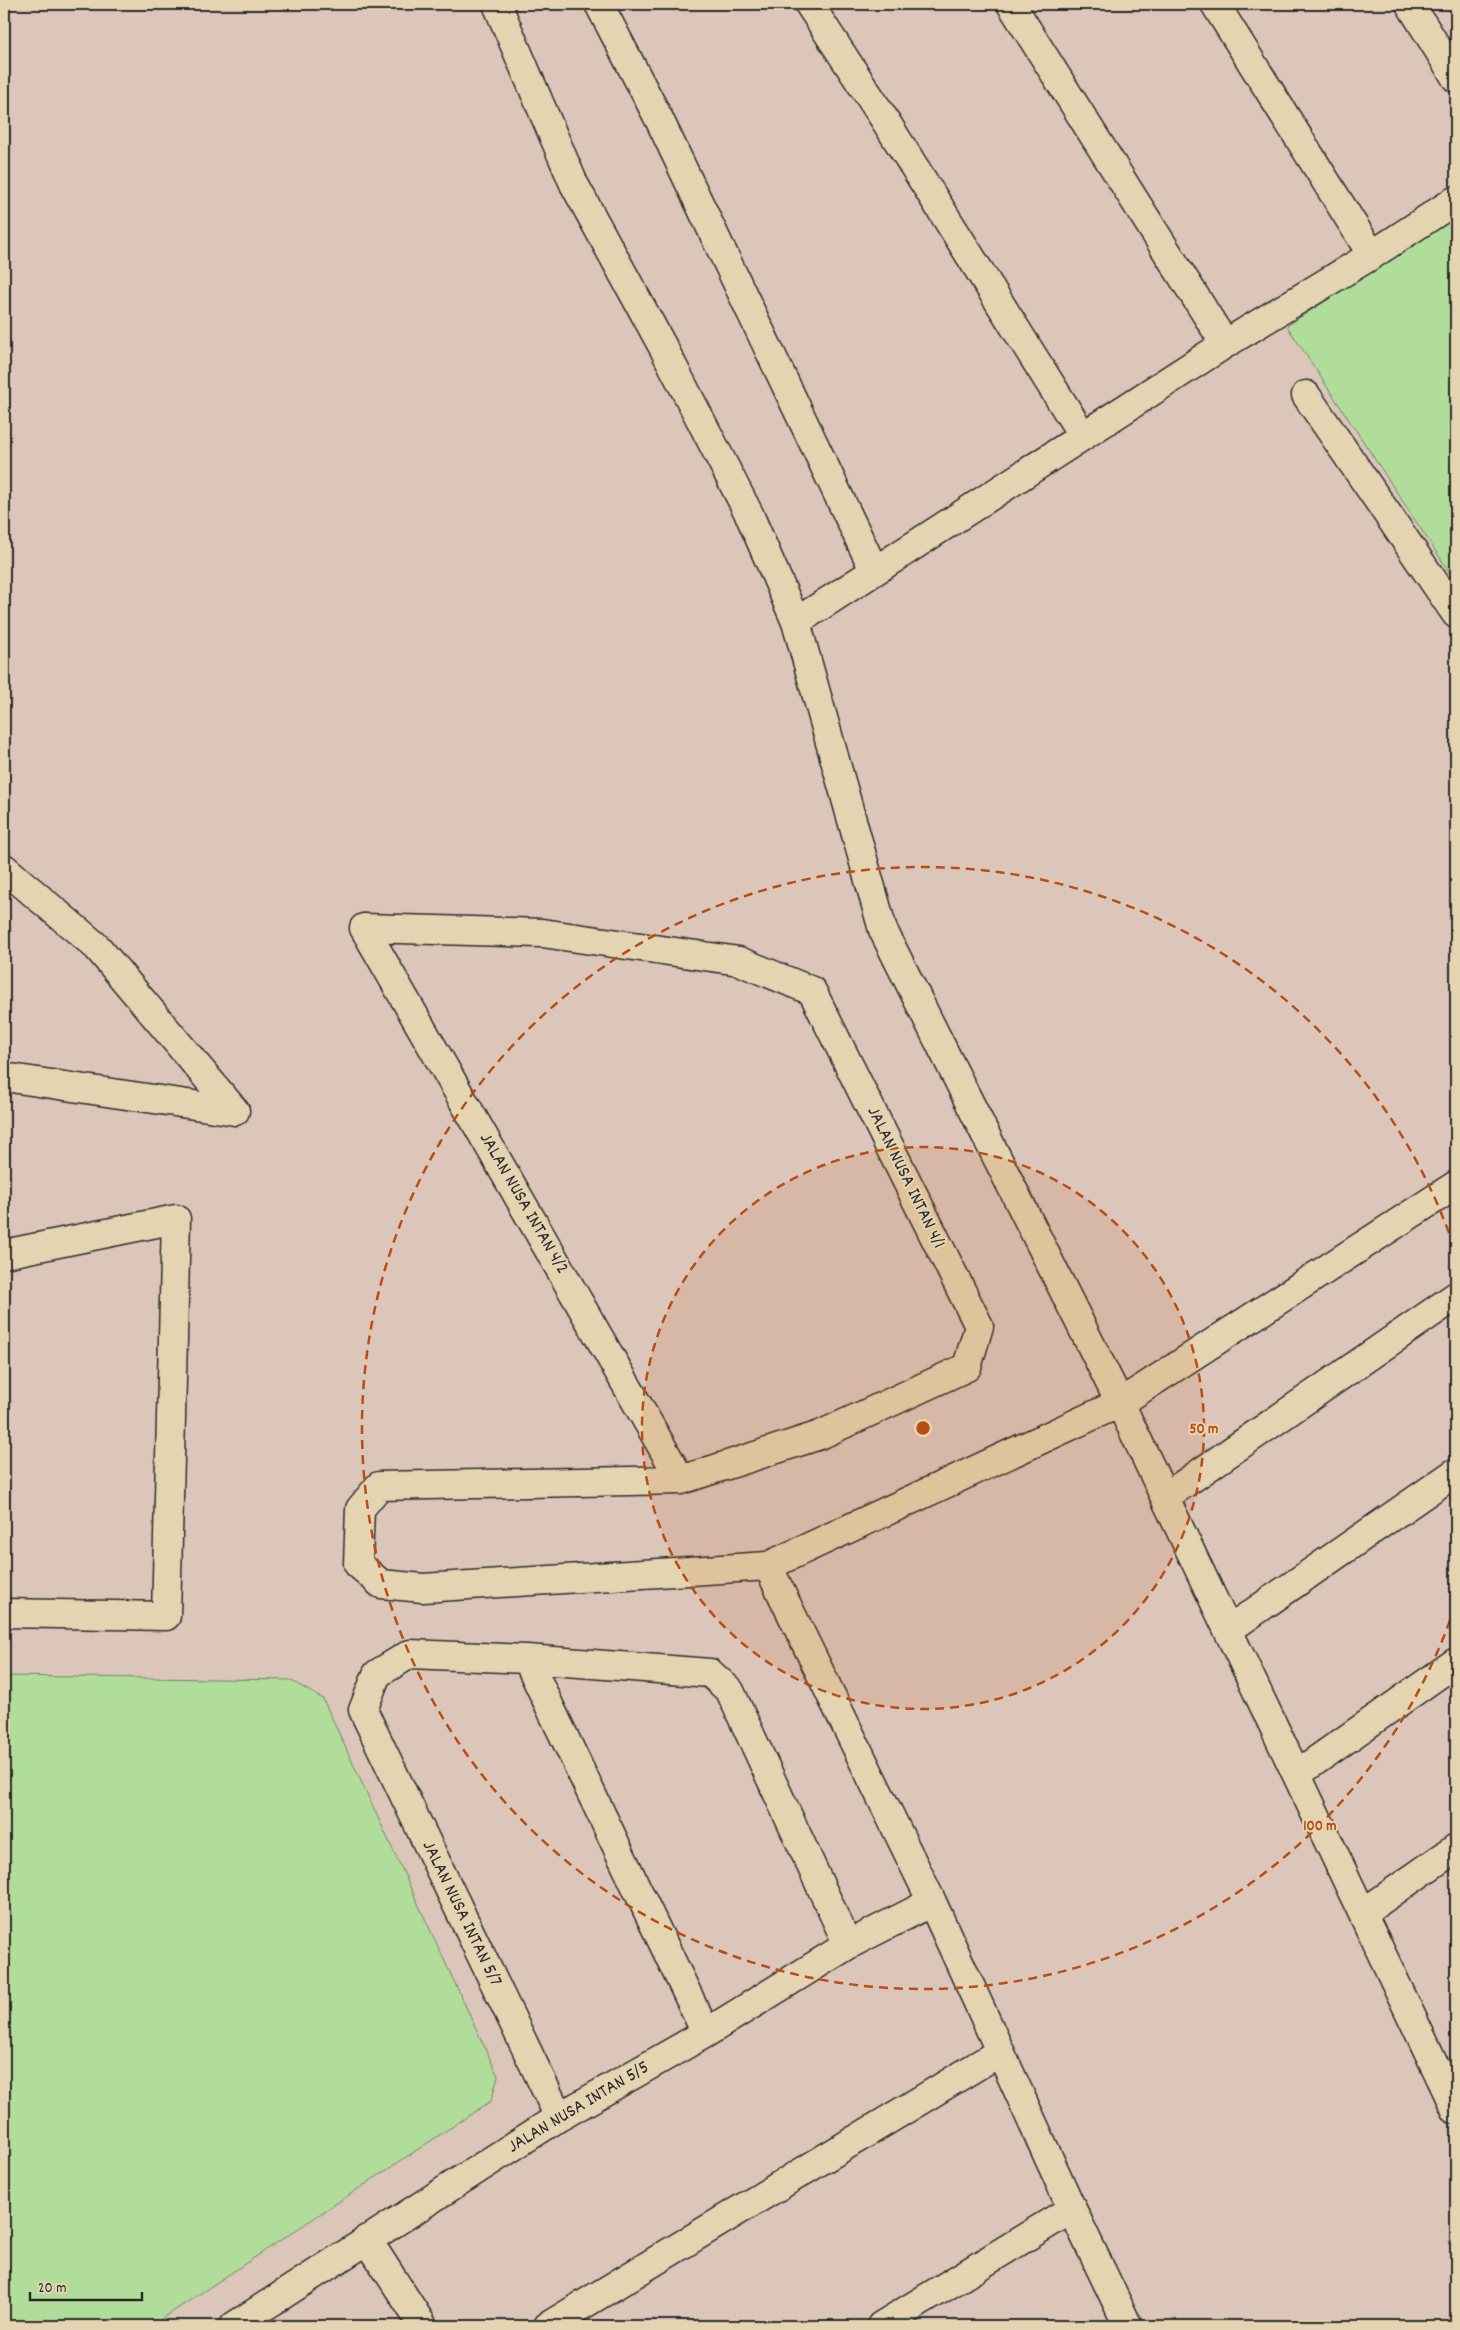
<svg xmlns="http://www.w3.org/2000/svg" width="1460" height="2330" font-family="Dekko,sans-serif">
<rect width="100%" height="100%" fill="#dcc6ba"/>
<filter id="ink" filterUnits="userSpaceOnUse"><feTurbulence type="fractalNoise" baseFrequency=".02" numOctaves="2"/><feDisplacementMap in="SourceGraphic" scale="10" xChannelSelector="R" yChannelSelector="G"/><feConvolveMatrix kernelMatrix="1 2 1 2 8 2 1 2 1" color-interpolation-filters="sRGB"/></filter>
<g filter="url(#ink)">
<path fill="#b1dd9b" stroke="#6e8463" d="M1456 216V582L1287 326Z
M4 1676 290 1680 323 1699 498 2076 491 2101 151 2326H4Z"/>
<g fill="none" stroke-linecap="round" stroke-linejoin="round">
<g stroke="#2b2b2b" stroke-width="31">
<path id="minor" d="M497 4 574 184 664 349 749 514 796 622 883 930 1120 1403 1456 2110
M599 4 659 119 874 570
M809 4 883 117 1083 436
M1011 4 1225 344
M1215 4 1372 255
M1410 4 1456 78
M1306 395 1456 614
M796 622 1225 344 1372 255 1456 200
M4 868 97 947 235 1111
M364 928 542 933 739 961 812 991 979 1326 967 1367 820 1435 681 1480 379 1486 360 1509 358 1564 381 1584 423 1588 768 1566
M364 928 681 1480
M4 1077 235 1111
M4 1254 176 1219 166 1616 4 1613
M1165 1497 1456 1296
M1228 1630 1456 1472
M527 1659 706 2033
M1297 1774 1456 1662
M1363 1913 1456 1848
M559 2117 363 1710 377 1674 410 1654 527 1659 710 1673 730 1691 848 1945
M367 2239 423 2326
M234 2326 559 2117 706 2033 848 1945 932 1902
M548 2326 1000 2052
M881 2326 1072 2209
M1128 2326 1072 2209 932 1902 768 1566 1120 1403 1456 1185"/>
</g>
<use href="#minor" stroke="#e5d4b1" stroke-width="28"/>
</g>
</g>
<circle cx="923" cy="1428" r="281" fill="#b94e14" fill-opacity=".12"/>
<g fill="none" stroke="#b94e14" stroke-width="2.5" stroke-dasharray="9 6">
<circle cx="923" cy="1428" r="281"/>
<path d="M1455 1606A561 561 0 1 1 1455 1250"/>
</g>
<g text-anchor="middle" dominant-baseline="central" stroke-width="4" stroke-linejoin="round" paint-order="stroke">
<g font-size="19" fill="#2b2b2b" stroke="#e5d4b1">
<text transform="translate(905 1178) rotate(64)">JALAN NUSA INTAN 4/1</text>
<text transform="translate(523 1204) rotate(60)">JALAN NUSA INTAN 4/2</text>
<text transform="translate(461 1914) rotate(64)">JALAN NUSA INTAN 5/7</text>
<text transform="translate(579 2108) rotate(-31)">JALAN NUSA INTAN 5/5</text>
</g>
</g>
<circle cx="923" cy="1428" r="8" fill="#b94e14" stroke="#e5d4b1" stroke-width="2.5"/>
<g font-size="15" text-anchor="middle" font-weight="bold" fill="#b94e14" stroke="#e5d4b1" stroke-width="4" stroke-linejoin="round" paint-order="stroke">
<text x="1204" y="1433">50 m</text>
<text x="1320" y="1830">100 m</text>
</g>
<rect width="1460" height="2330" fill="none" stroke="#e5d4b1" stroke-width="20"/>
<rect x="10" y="10" width="1440" height="2310" fill="none" stroke="#2b2b2b" stroke-width="2" filter="url(#ink)"/>
<path d="M30 2292v8h112v-8" fill="none" stroke="#2b2b2b" stroke-width="2.5"/>
<text x="38" y="2292" font-size="15" fill="#2b2b2b" stroke="#e5d4b1" stroke-width="4" paint-order="stroke">20 m</text>
</svg>
